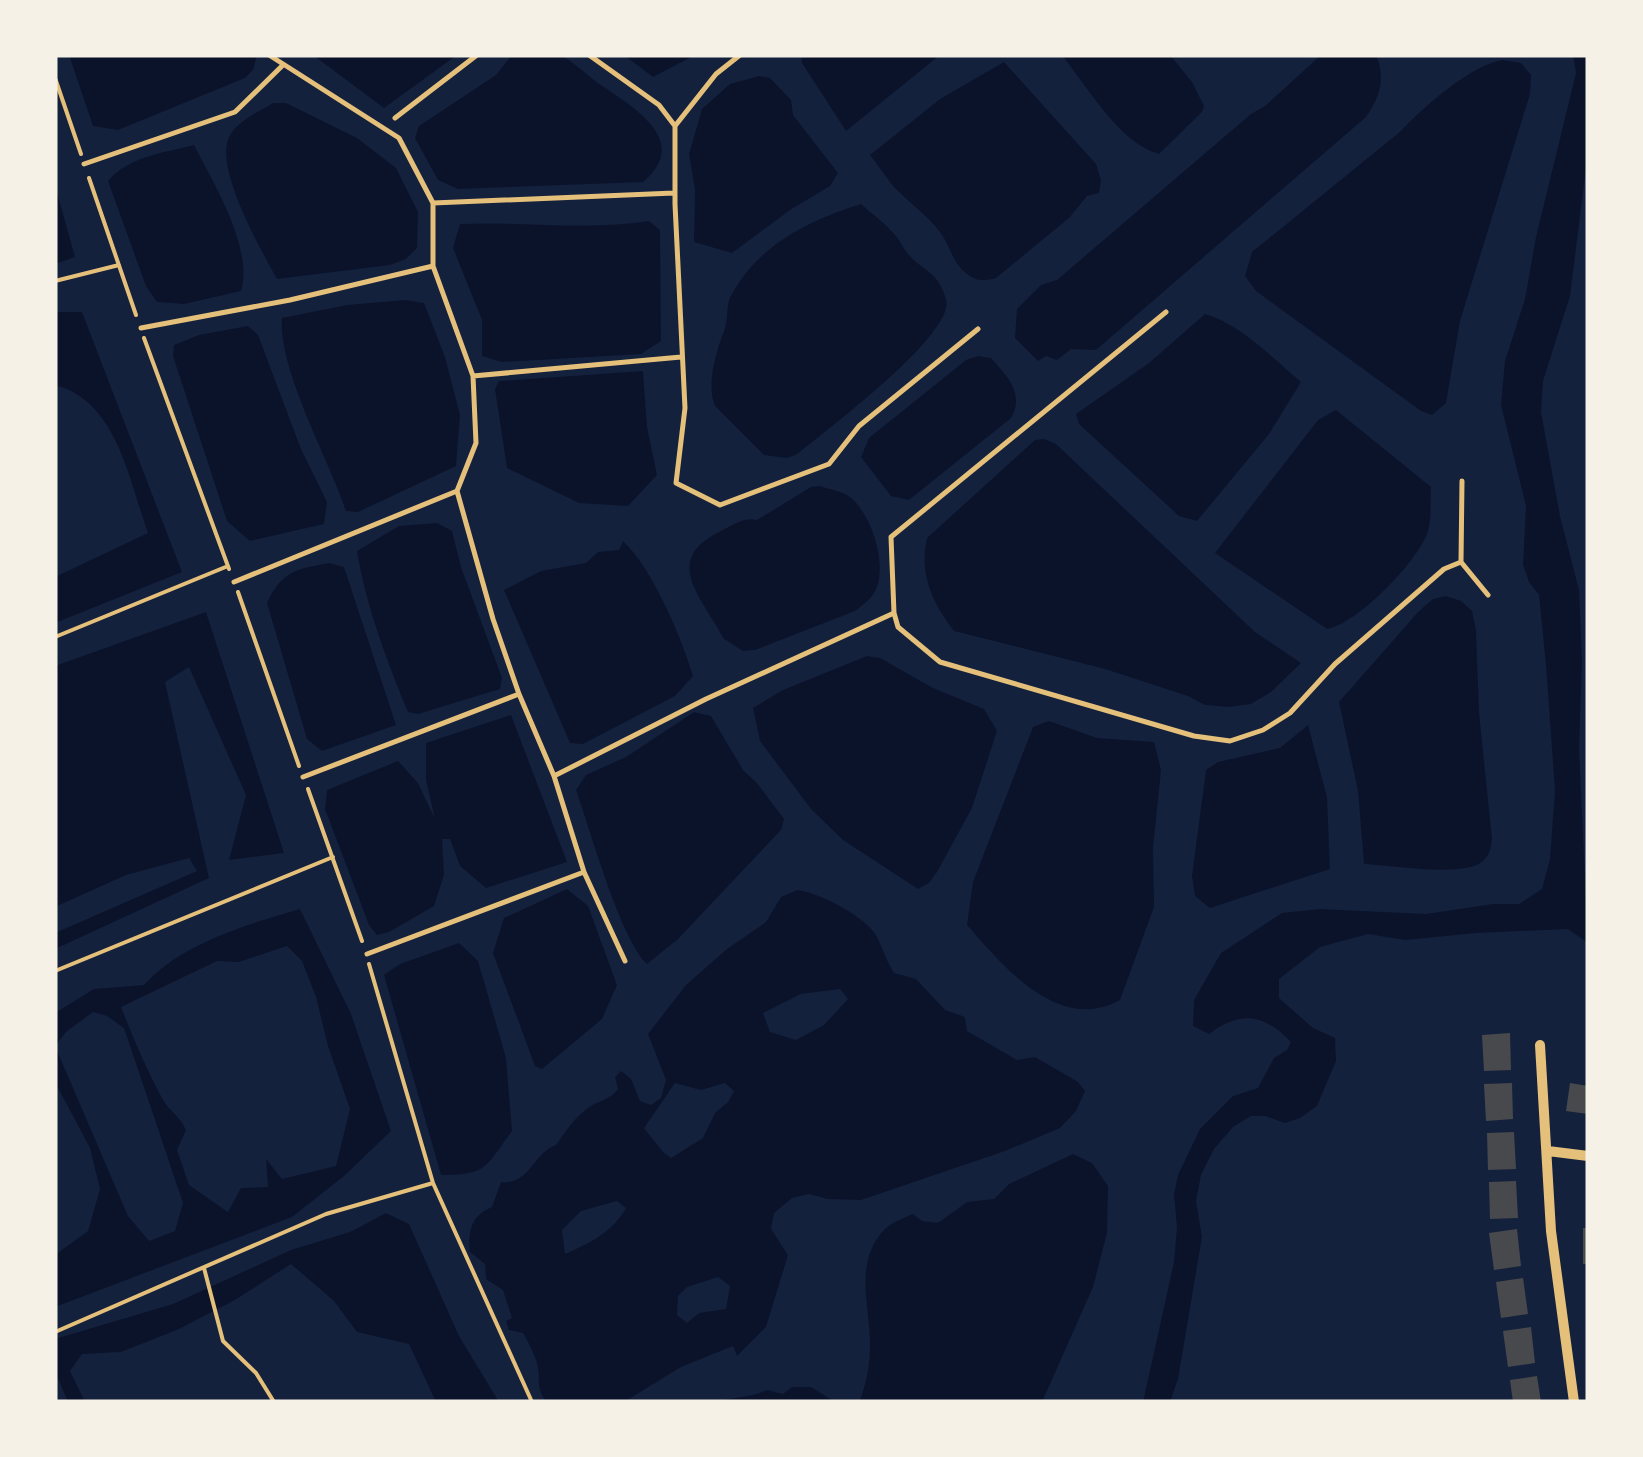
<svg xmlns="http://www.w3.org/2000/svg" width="1643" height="1457" font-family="Roboto,sans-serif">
<rect width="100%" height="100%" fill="#14213d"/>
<path fill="#0b132b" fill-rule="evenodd" d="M69 55H257L253 70 245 78 118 130 93 126Z
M313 55H457L384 108Z
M512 55C525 55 546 51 559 55 572 60 587 75 598 83 631 106 693 140 643 182L458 189 438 180 415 138 419 126 496 75Z
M624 55H695L653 77Z
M801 55H940L846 131 802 63Z
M1062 55H1170L1192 82 1204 106 1202 112 1159 154C1120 144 1086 85 1062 55Z
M1321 55H1376C1386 78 1380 97 1366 117L1096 350 1071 349 1057 360 1046 356 1038 361 1015 338 1017 309 1041 285 1057 280 1251 114 1265 106Z
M1573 55H1588V152L1570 296 1543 381 1541 412 1560 516 1579 590 1582 661 1579 749 1588 943 1568 929 1476 933 1405 940 1368 934 1320 947 1279 979V998L1313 1028 1335 1038 1336 1061 1317 1106 1300 1118 1285 1123 1265 1116H1251L1233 1127 1214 1149 1201 1175 1196 1201 1202 1237 1178 1379 1170 1402H1143L1174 1262 1177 1227 1174 1194 1178 1175 1200 1129 1233 1096 1258 1088 1274 1058 1287 1050 1291 1042C1264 1014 1241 1010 1209 1034L1193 1026 1194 1000 1221 953 1282 913 1320 909 1426 914 1493 904H1519L1542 889 1550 859 1555 790 1546 665 1539 595 1529 582 1523 565 1526 506 1501 405 1505 361 1525 299 1536 237 1576 73Z
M1503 60 1521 63 1531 75 1530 94 1460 321 1446 403 1432 415 1421 411 1256 291 1245 276 1252 252 1401 131C1422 108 1472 64 1503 60Z
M1004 62 1096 164 1101 180 1099 193 1087 196 1069 218 996 278C984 281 977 282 967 274 953 263 951 249 942 235 932 219 906 200 893 186 885 176 878 165 870 155L940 99Z
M759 76 770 78 791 100 793 115 838 173 830 186 790 210 732 253 694 242 695 190 689 154 702 109 730 84Z
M273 103H286L357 138 396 168 418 212 417 248 406 259 390 265 277 279C261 250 214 168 229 137 236 122 260 111 273 103Z
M194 145C213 182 254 249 241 291L184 304 157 302 146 286 108 181C129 156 164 153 194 145Z
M55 185 75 257 55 264Z
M861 204C872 214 885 223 895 235 900 240 903 248 908 254 922 271 937 269 946 299 957 333 823 433 796 455L786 458 764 455 715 406C706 385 716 352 724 331 729 319 725 304 732 294 760 244 808 221 861 204Z
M649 221 660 230 661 341 641 354 502 362 482 356V320L453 248 460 224C523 221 586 231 649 221Z
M406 300 424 303 445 357 460 415 456 466 358 512 346 511C329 459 278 370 282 318L347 305Z
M55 312H82L182 572 55 623V577L148 533C129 480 117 401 55 385Z
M1205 314C1241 324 1272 358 1301 382L1269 434 1197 521 1179 516 1079 424 1076 414 1149 363Z
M248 326 258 335 301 449 327 502 324 524 250 541 227 521 173 356 174 345 199 335Z
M978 356 991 358C1007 376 1025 394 1011 418L909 500 891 496 861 457 869 438 966 360Z
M643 371 647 427 657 475 628 506 579 503 507 468 495 389 499 381Z
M1336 410 1431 487C1430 502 1432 520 1427 534 1416 563 1357 624 1327 629L1215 553 1318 420Z
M1044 439 1056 444 1255 632 1301 663 1271 692 1251 704 1229 707 1205 705 1188 696 1105 669 954 631C932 602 919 574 927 538L1035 440Z
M819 486C829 489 842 491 850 497 872 515 886 561 877 587 873 598 864 604 855 611L755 650 743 651 724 639C701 596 661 560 721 531 733 525 744 517 757 520L811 487Z
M437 523 452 531 461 567 502 678 500 689 418 714 408 712C387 661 366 606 357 551L399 526Z
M623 541C652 568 681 636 693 676L675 696 583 744 570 743 504 590 541 571 586 563 598 552 619 550Z
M329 563 344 567 396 725 322 751 307 739 267 603C282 571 296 569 329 563Z
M1446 596 1461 601 1472 611 1476 630 1479 712 1492 839C1491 846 1490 855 1483 861 1464 878 1390 865 1364 864L1358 791 1339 702 1419 611 1433 599Z
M206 612 284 853 229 860 246 795 189 667 165 682 209 878 55 949V933L197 871 189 858 126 875 55 907V666Z
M867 656 880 658 933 688 984 709 997 731 972 808 937 872 929 883 918 889 843 840 811 809 760 741 753 708 783 690Z
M694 712 711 716 743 770 757 783 784 819 781 830 678 939 647 964C620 938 590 829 576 790L586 775 626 757Z
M511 715 567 862 486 888 460 866 450 839H442L444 875 434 906 389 932 377 935 369 925 325 809 327 790 398 761 418 783 435 819 426 780V743Z
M1049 721 1097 738 1154 742 1161 770 1153 848 1154 907 1120 1000C1059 1034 1004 967 967 925L973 882 1033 727Z
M1308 725 1327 797 1330 869 1210 908 1195 896 1192 876 1206 770 1218 762 1280 748Z
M567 889 588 906 617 985 602 1019 542 1069 535 1066 493 953 504 918Z
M797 890C818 892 867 917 877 937 883 949 887 962 894 973L916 979 945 1010 965 1017 967 1031 1017 1060 1035 1057 1078 1082 1085 1091 1076 1111 1060 1128 1005 1151 861 1200 828 1199 809 1194 792 1198 774 1213 771 1229 788 1255 766 1327 737 1356 733 1346 681 1367 624 1402H547C535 1389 541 1378 537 1363 534 1353 528 1342 523 1333L509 1330 506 1321 512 1318 503 1290 486 1279 485 1264 470 1252C468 1230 471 1216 492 1207L501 1182C530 1185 533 1153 556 1145 567 1130 574 1118 589 1107 600 1100 610 1100 618 1089L615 1077 621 1071 631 1079 640 1101 651 1105 661 1098 666 1080 648 1034 686 985 727 949 766 922 781 897ZM840 989 848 999 824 1025 796 1040 770 1032 763 1013 801 994ZM675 1083 701 1090 725 1083 734 1091 728 1102 715 1113 703 1138 671 1158 663 1152 644 1128ZM617 1201 626 1208C613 1232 588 1244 565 1254L562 1230 581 1211ZM718 1277 730 1286 726 1309 699 1313 687 1323 677 1315 678 1296 687 1287Z
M300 909 351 1014 391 1131 344 1176 292 1217 55 1307V1255L88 1231 100 1189 90 1148 55 1082V1013L94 989 144 985C182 943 246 925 300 909ZM287 946 302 961 316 997 328 1046 350 1109 336 1166 282 1179 266 1159 268 1187 241 1188 228 1212 189 1185 177 1150 186 1130C179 1115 169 1111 162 1098 146 1069 133 1037 121 1007L217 961 239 962ZM93 1012 107 1016 124 1028 183 1203 175 1231 149 1241 128 1216 55 1046 66 1032Z
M459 943 478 961 506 1058 512 1131C485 1167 488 1175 441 1175L384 975 400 964Z
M1073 1154 1092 1163 1108 1186 1107 1233 1093 1287 1042 1402H855L860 1400C867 1382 870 1363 870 1344 870 1306 853 1261 885 1229 892 1222 904 1218 913 1214L922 1221 938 1223 967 1202 994 1199 1009 1184Z
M386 1213 409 1224 459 1336 499 1402H436L409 1344 357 1332 334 1301 291 1264 235 1300 179 1329 121 1352 82 1354 70 1371 85 1402H68L55 1371V1339L173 1304 291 1250 350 1232Z
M792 1387H811L835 1402H715C734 1397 750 1398 767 1390L783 1394Z"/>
<path fill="#48494c" d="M1510 1033 1511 1070 1484 1071 1482 1035Z
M1512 1083 1513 1119 1486 1121 1484 1084Z
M1570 1083 1588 1086V1114L1566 1111Z
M1514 1132 1516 1169 1488 1170 1487 1133Z
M1516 1181 1518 1218 1490 1219 1489 1182Z
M1583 1228H1588V1264H1583Z
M1517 1229 1521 1266 1494 1270 1489 1233Z
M1523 1278 1528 1314 1501 1318 1496 1282Z
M1531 1327 1535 1363 1508 1367 1503 1331Z
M1537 1376 1541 1402H1513L1510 1380Z"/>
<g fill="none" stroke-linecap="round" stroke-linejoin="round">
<path stroke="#e5c07b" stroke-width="4" d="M55 78 81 154
M89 178 136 315
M55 281 119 265
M144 338 229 569
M238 592 299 766
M55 637 228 566
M308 789 362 941
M369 964 433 1183 532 1402
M55 971 333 857
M204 1268 223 1341 256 1373 274 1402
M55 1332 326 1214 433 1183"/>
<path stroke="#e5c07b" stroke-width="5" d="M269 55 399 138 433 203V266L473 376 476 443 457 491 493 619 519 694 554 776 584 872 625 961
M589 55 659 105 675 126V204L685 408 676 483 720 505 829 464 859 426 978 329
M395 118 477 55
M675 126 716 74 740 55
M84 164 235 112 283 65
M433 203 674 193
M1166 312 891 537 894 613 898 627 940 662 1194 736 1230 741 1263 730 1290 713 1335 664 1444 569 1461 562
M141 328 290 300 433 266
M473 376 681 357
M1462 481 1461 562 1488 595
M234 582 457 491
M554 776 706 699 894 613
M303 777 519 694
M367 954 584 872"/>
<path stroke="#e5c07b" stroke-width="10" d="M1540 1045 1551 1231 1574 1402
M1548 1151 1588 1156"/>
</g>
<rect width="1643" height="1457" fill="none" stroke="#f6f1e7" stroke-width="115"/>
</svg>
